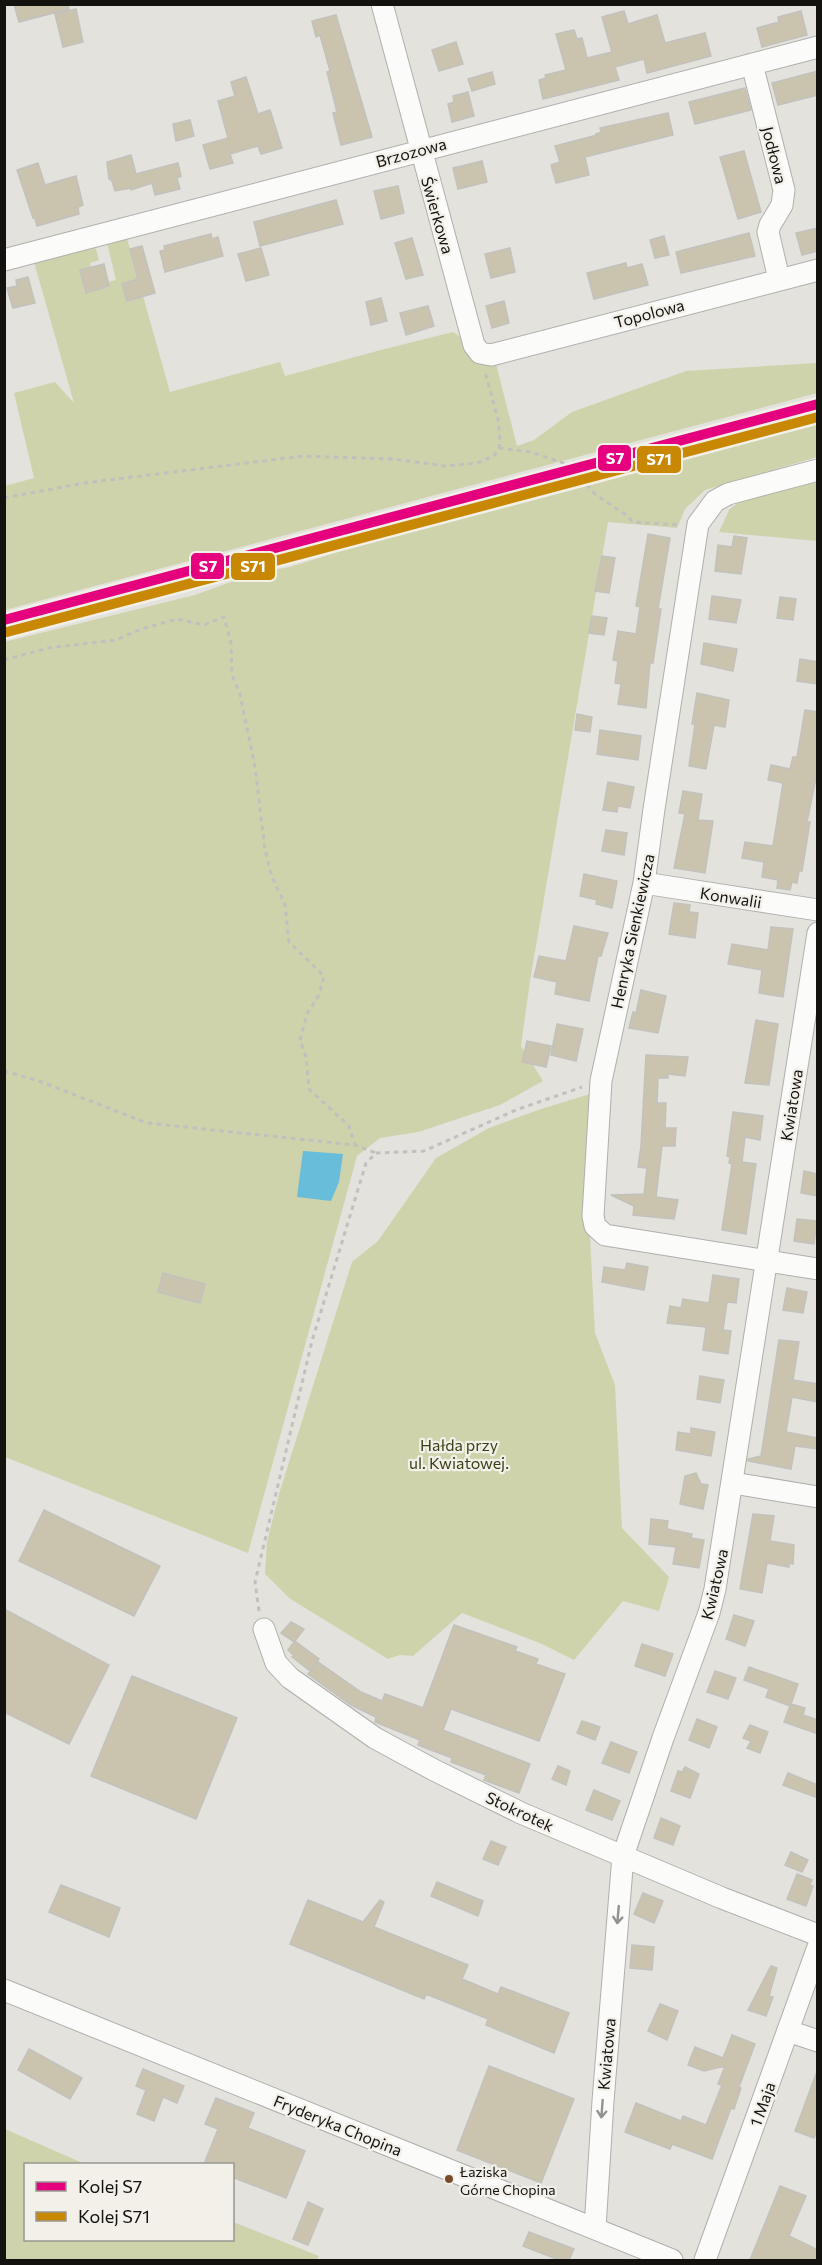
<svg xmlns="http://www.w3.org/2000/svg" width="822" height="2265" font-family="Commissioner,sans-serif">
<rect width="100%" height="100%" fill="#e3e2dd"/>
<path fill="#cfd3ac" d="M127 238 138 279 122 284 127 301 143 296 170 392 280 362 285 376 377 351 453 332 495 360 517 446 534 440 572 412 686 371 817 363V393L5 610V486L34 478 14 393 55 382 74 403 34 262 95 246 99 260 90 263 91 267 80 270 85 292 109 287 108 282 116 280 107 243Z
M817 419V457L705 490 685 509 677 528 608 522 530 981 521 1046 543 1081 500 1105 418 1132 380 1138 357 1156 248 1553 5 1457 4 642 195 595 256 573 290 567 448 517Z
M817 478V541L719 532 729 510 741 500Z
M590 1094 583 1209 590 1237 595 1333 615 1385 622 1528 669 1577 659 1611 623 1601 574 1660 542 1644 462 1613 413 1656 400 1655 388 1659 289 1598 265 1574 267 1542 279 1494 352 1262 378 1241 436 1158 489 1128 541 1109Z
M5 2129 85 2164H26V2240H232L233 2222 319 2256 317 2260H5Z"/>
<path fill="#67bdda" d="M303 1151 343 1154 339 1182 331 1201 297 1197Z"/>
<path fill="#cac4af" stroke="#c2c1bd" stroke-width="1.5" d="M14 4H68L69 9 19 22Z
M76 9 83 42 63 47 55 14Z
M624 11 628 24 657 15 665 43 705 33 711 56 647 73 644 59 615 67 619 80 543 99 539 80 546 78 545 75 566 70 556 34 574 30 577 39 582 38 587 58 612 52 602 17Z
M801 11 807 35 762 47 757 28 779 22 778 17Z
M336 15 372 137 341 145 333 113 337 112 327 72 330 71 320 35 316 37 312 21Z
M456 42 463 64 439 71 432 50Z
M818 71V95L778 105 772 83Z
M492 72 495 84 472 91 468 79Z
M246 77 258 114 270 110 282 148 261 154 258 146 230 154 233 163 210 169 203 145 228 138 218 101 235 96 231 82Z
M745 88 751 110 695 124 689 102Z
M468 92 474 116 452 122 448 104 454 102 453 96Z
M668 113 673 135 585 157 589 175 556 183 551 165 560 162 555 146 597 135 596 134 601 132 600 128Z
M190 120 194 136 176 141 173 124Z
M744 151 761 212 738 219 720 157Z
M131 155 136 174 178 163 181 176 177 178 180 189 155 195 152 183 131 190V188L115 191 112 181 109 179 107 162Z
M482 161 487 182 458 189 453 168Z
M38 163 45 185 76 176 83 205 78 207 79 214 37 226 35 218H33L17 170Z
M398 186 404 213 381 219 374 191Z
M336 200 343 224 260 246 254 222Z
M818 228V251L802 255 796 233Z
M749 233 755 256 681 273 676 252Z
M211 234 212 239 218 237 223 256 165 272 160 251 165 250 164 246Z
M664 236 669 255 655 258 650 240Z
M412 238 423 275 406 279 395 243Z
M142 246 155 293 127 301 122 284 138 279 130 249Z
M261 248 269 275 246 281 238 254Z
M510 248 515 272 491 278 485 254Z
M626 263 627 268 642 264 648 285 594 299 587 273Z
M104 264 109 286 86 293 80 270Z
M28 277 35 303 13 308 7 288 17 286 16 280Z
M381 298 387 321 371 325 366 302Z
M504 301 509 323 492 328 486 306Z
M428 306 434 326 406 335 400 313Z
M648 534 670 538 658 609H661L653 663H650L646 708 618 704 621 684 615 683 618 661 613 660 618 631 636 634 640 607 636 606Z
M734 536 747 538 741 574 715 571 718 545 732 547Z
M602 556 615 558 609 593 595 591Z
M712 596 741 600 736 623 709 619Z
M780 597 796 599 793 620 777 618Z
M592 616 607 618 604 635 589 633Z
M704 643 737 649 733 671 701 664Z
M800 659 818 662V684L797 681Z
M697 693 729 700 725 727 714 725 706 769 689 766 695 724H692Z
M805 710 818 712V768L807 822H810L802 871H799L797 883 792 882 790 890 777 888 778 880 762 877 764 862 742 858 745 842 773 846 783 783 768 780 771 765 790 769 793 757H797Z
M577 714 592 717 590 732 575 730Z
M600 730 641 736 638 760 597 754Z
M608 782 634 787 630 808 618 806 617 812 603 810Z
M683 791 702 794 698 820 713 821 705 873 674 868 685 814 679 813Z
M606 830 627 833 624 855 602 851Z
M584 874 617 881 612 908 596 904 597 900 580 896Z
M674 903 690 905 689 912 698 913 695 938 669 934Z
M574 926 608 933 601 956H598L589 1001 555 994 557 982 534 977 539 956 566 961Z
M771 927 793 929 783 997 759 993 762 970 728 964 732 944 768 950Z
M641 990 666 996 658 1033 629 1028 633 1012 636 1013Z
M756 1020 778 1024 769 1085 745 1083Z
M557 1024 583 1029 576 1061 551 1055Z
M527 1041 551 1046 546 1067 522 1062Z
M646 1055 688 1057 685 1076 668 1074V1078H658L657 1103H666L665 1128H676L675 1146H662L656 1197 678 1200 674 1219 633 1215 634 1206 611 1195 644 1194 647 1168 638 1167 641 1146Z
M733 1112 763 1116 760 1140 745 1137 742 1162 756 1164 746 1234 722 1230 732 1164 729 1163 730 1157 727 1156Z
M804 1171 818 1174V1196L801 1193Z
M797 1219 817 1221 814 1244 794 1241Z
M627 1263 648 1267 644 1290 602 1282 604 1267 625 1270Z
M163 1273 205 1284 200 1303 158 1292Z
M713 1275 739 1279 736 1303 727 1302 723 1330 731 1331 728 1354 703 1350 706 1327 667 1323 670 1306 681 1308 683 1299 709 1303Z
M787 1288 807 1292 803 1313 783 1310Z
M779 1340 799 1342 793 1380 818 1384V1402L792 1397 786 1432 818 1438V1449L795 1446 791 1469 748 1461V1459L761 1456Z
M700 1376 724 1380 720 1403 697 1399Z
M691 1428 715 1432 711 1456 676 1450 678 1432 691 1434Z
M696 1473 701 1484 708 1485 703 1509 680 1504 685 1476Z
M44 1510 160 1566 134 1616 19 1561Z
M753 1514 774 1516 770 1541 794 1545 793 1564 789 1563V1567L767 1563 762 1593 740 1589Z
M651 1519 668 1521 667 1529 692 1534 691 1538 704 1540 699 1568 673 1564 676 1547 649 1544Z
M4 1609 109 1665 69 1744 4 1712Z
M734 1615 754 1621 745 1646 726 1639Z
M291 1622 304 1629 295 1641 319 1659 310 1671 292 1657 294 1656 288 1650 294 1642 281 1633Z
M454 1625 517 1647 515 1651 538 1659 536 1664 565 1674 539 1741 451 1709 443 1730 530 1764 519 1793 484 1780 486 1775 451 1762 452 1758 418 1745 420 1740 375 1722 376 1717 351 1705 308 1674 318 1662 361 1692 382 1701 385 1694 423 1708Z
M642 1644 673 1654 665 1676 635 1666Z
M749 1667 798 1684 791 1704 805 1708 803 1715 818 1720V1734L784 1722 790 1706 766 1697 769 1689 744 1680Z
M715 1671 736 1678 728 1699 707 1692Z
M132 1676 237 1718 196 1819 91 1776Z
M697 1719 717 1727 709 1748 689 1740Z
M582 1721 600 1727 595 1740 577 1733Z
M750 1725 768 1732 760 1753 747 1748 751 1741 743 1738Z
M611 1742 637 1752 629 1773 602 1763Z
M558 1766 570 1771 566 1785 552 1779Z
M685 1767 699 1774 690 1798 671 1791 678 1771 682 1772Z
M788 1773 818 1785V1798L783 1785Z
M594 1790 620 1801 612 1820 586 1810Z
M661 1818 680 1826 673 1845 654 1838Z
M491 1841 506 1847 498 1865 483 1859Z
M791 1852 808 1860 802 1872 785 1865Z
M797 1874 812 1880 810 1885 813 1886 806 1906 787 1899Z
M437 1882 483 1901 478 1916 431 1896Z
M61 1885 120 1908 109 1937 49 1912Z
M643 1893 663 1901 654 1923 634 1914Z
M308 1900 363 1922 380 1900 384 1902 374 1927 468 1965 462 1979 498 1994 501 1987 569 2013 554 2053 486 2025 488 2019 426 1994 424 1999 290 1944Z
M632 1945 654 1947 652 1970 630 1968Z
M771 1966 777 1968 769 1996 773 1997 766 2016 748 2010Z
M660 2004 678 2011 667 2040 648 2031Z
M732 2035 755 2044 739 2087 741 2088 734 2109 731 2108 712 2159 672 2144 670 2149 625 2132 636 2103 681 2121 683 2116 706 2125 722 2085 718 2084 725 2066 704 2071 688 2065 695 2047 723 2058Z
M29 2049 82 2078 70 2099 18 2070Z
M489 2066 574 2099 541 2183 457 2150Z
M143 2069 184 2086 177 2103 163 2097 154 2121 137 2114 146 2090 136 2086Z
M816 2074 818 2075V2129L814 2138 795 2131Z
M216 2098 254 2113 248 2128 305 2151 286 2198 232 2177V2164H204L218 2129 205 2124Z
M780 2186 806 2196 789 2236 818 2250V2260H750Z
M308 2202 323 2209 308 2245 293 2239Z
M529 2232 574 2249 569 2260H559L523 2246Z"/>
<g fill="none" stroke-linecap="round" stroke-linejoin="round">
<g stroke="#b0afac" stroke-width="23">
<path id="minor" d="M382 4 474 345 480 353 491 355 818 270
M752 64 784 190 782 205 770 225 768 232 779 279
M4 260 818 47
M818 470 728 494 715 501 698 524 654 809 644 883 601 1081 593 1216 595 1226 605 1235 818 1269
M644 883 818 910
M733 1483 818 1497
M264 1629 276 1663 290 1678 375 1738 434 1770 521 1813 722 1898 818 1935
M4 1990 672 2260
M788 2031 818 2041
M595 2228 603 2101 623 1856 663 1738 709 1613 715 1589 818 933
M705 2260 818 1947"/>
</g>
<path stroke="#c0c0be" stroke-width="3" stroke-dasharray="4.5 4.5" stroke-linecap="butt" d="M499 448 531 452 569 465 595 494 626 515 633 522 681 525
M4 498 84 483 303 456 393 459 445 466 477 463 494 456 499 448 500 442 498 419 485 372
M4 660 48 648 116 640 141 629 177 619 204 625 224 617 231 643 232 675 240 694 255 767 265 850 272 877 285 905 289 942 324 976 319 995 307 1014 300 1040 306 1057 309 1089 349 1126 355 1145
M4 1071 39 1081 147 1123 355 1145 376 1153
M259 1611 255 1582 312 1341 366 1163 376 1153 424 1151 516 1110 582 1087"/>
<use href="#minor" stroke="#fbfbfa" stroke-width="21"/>
<g stroke="#f2f0e8" stroke-width="15">
<path id="rail-1" d="M4 620 818 404"/>
</g>
<g stroke="#f2f0e8" stroke-width="15">
<path id="rail-2" d="M7 632 818 417"/>
</g>
<use href="#rail-1" stroke="#e5007d" stroke-width="10"/>
<use href="#rail-2" stroke="#c98803" stroke-width="10"/>
</g>
<defs><path id="oneway-shaft" d="M-6 0H5M1.5-3L5.5 0L1.5 3" fill="none" stroke-width="1.6" stroke-linecap="round" stroke-linejoin="round" transform="scale(1.5)"/></defs>
<g stroke="#939290">
<use href="#oneway-shaft" transform="translate(618 1915) rotate(95)"/>
<use href="#oneway-shaft" transform="translate(602 2109) rotate(94)"/>
</g>
<circle fill="#7a4b2a" stroke="#f2f0e8" stroke-width="2" cx="449" cy="2179" r="5"/>
<g text-anchor="middle" dominant-baseline="central" stroke-width="4.5" stroke-linejoin="round" paint-order="stroke">
<g font-size="14" fill="#13120f" stroke="#f2f0e8" text-anchor="start">
<text x="460" y="2171">Łaziska<tspan x="460" dy="18">Górne Chopina</tspan></text>
</g>
<g font-size="16" fill="#13120f" stroke="#f2f0e8">
<text transform="translate(411 152) rotate(-15)">Brzozowa</text>
<text transform="translate(775 155) rotate(76)">Jodłowa</text>
<text transform="translate(438 215) rotate(74)">Świerkowa</text>
<text transform="translate(649 313) rotate(-15)">Topolowa</text>
<text transform="translate(731 897) rotate(9)">Konwalii</text>
<text transform="translate(632 931) rotate(-78)">Henryka Sienkiewicza</text>
<text transform="translate(791 1105) rotate(-81)">Kwiatowa</text>
<text transform="translate(714 1584) rotate(-77)">Kwiatowa</text>
<text transform="translate(520 1811) rotate(25)">Stokrotek</text>
<text transform="translate(606 2054) rotate(-85)">Kwiatowa</text>
<text transform="translate(762 2104) rotate(-70)">1 Maja</text>
<text transform="translate(338 2125) rotate(22)">Fryderyka Chopina</text>
</g>
<g font-size="16" fill="#3a3e15" stroke="#f2f0e8">
<text x="459" y="1444">Hałda przy<tspan x="459" dy="18">ul. Kwiatowej.</tspan></text>
</g>
</g>
<g stroke="#f2f0e8" stroke-width="2">
<rect x="597" y="444" width="35" height="28" rx="6" fill="#e5007d"/>
<rect x="636" y="445" width="46" height="29" rx="6" fill="#c98803"/>
<rect x="190" y="552" width="35" height="28" rx="6" fill="#e5007d"/>
<rect x="230" y="552" width="46" height="29" rx="6" fill="#c98803"/>
</g>
<g font-size="16" text-anchor="middle" font-weight="bold" fill="#fff">
<text x="615" y="464">S7</text>
<text x="659" y="465">S71</text>
<text x="208" y="572">S7</text>
<text x="253" y="572">S71</text>
</g>
<rect width="822" height="2265" fill="none" stroke="#13120f" stroke-width="12"/>
<rect x="24" y="2163" width="210" height="78" fill="#f2f0e8" stroke="#999791" stroke-width="1.5"/>
<rect x="36" y="2182" width="30" height="9" fill="#e5007d" stroke="#999791" stroke-width="1.5"/>
<text x="78" y="2193" font-size="18" fill="#13120f">Kolej S7</text>
<rect x="36" y="2212" width="30" height="9" fill="#c98803" stroke="#999791" stroke-width="1.5"/>
<text x="78" y="2223" font-size="18" fill="#13120f">Kolej S71</text>
</svg>
